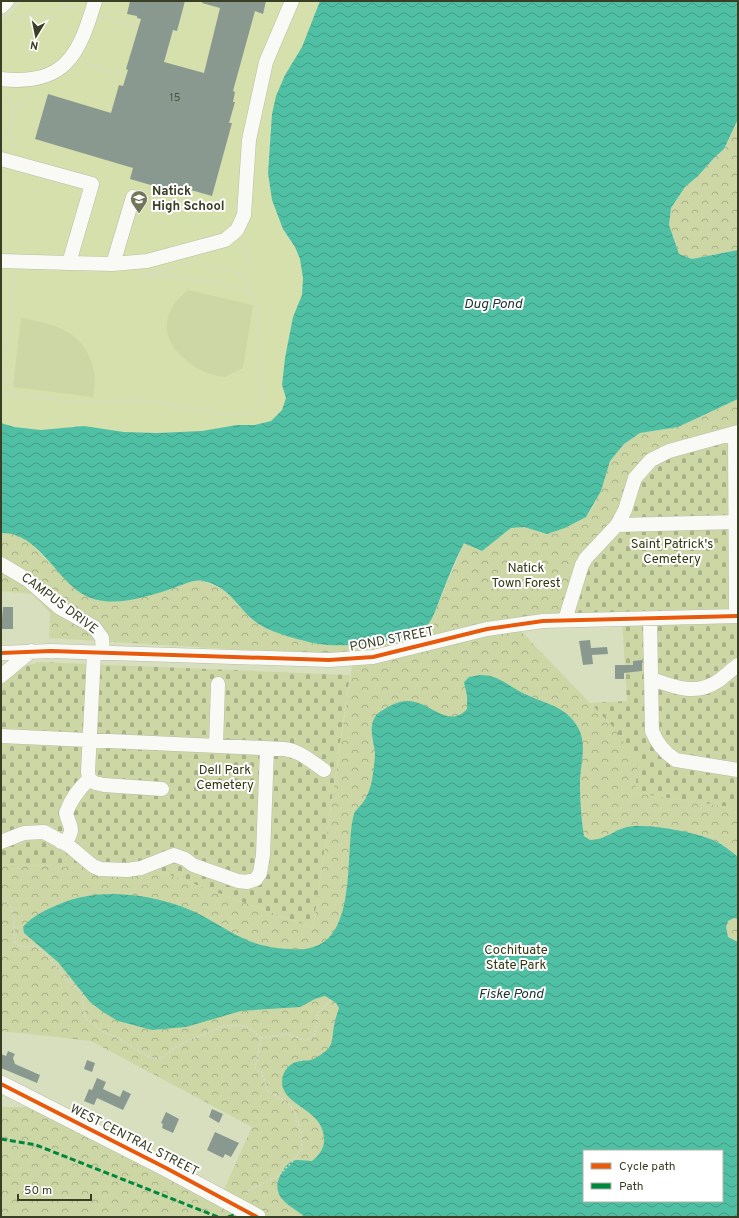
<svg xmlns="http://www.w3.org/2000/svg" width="739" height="1218" font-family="Overpass,sans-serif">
<defs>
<pattern id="cemetery-stones" width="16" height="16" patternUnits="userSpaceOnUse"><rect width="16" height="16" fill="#cdd7a6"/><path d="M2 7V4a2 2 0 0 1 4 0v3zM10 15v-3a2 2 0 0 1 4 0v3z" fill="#a7b087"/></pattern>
<pattern id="park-crowns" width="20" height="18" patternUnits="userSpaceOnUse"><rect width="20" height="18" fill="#cdd7a6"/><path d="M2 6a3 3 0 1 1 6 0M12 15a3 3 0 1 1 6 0" fill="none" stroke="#a7b087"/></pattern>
<pattern id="water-waves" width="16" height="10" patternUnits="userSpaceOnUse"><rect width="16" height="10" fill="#50c0a5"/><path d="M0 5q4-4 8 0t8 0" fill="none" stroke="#439d86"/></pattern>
</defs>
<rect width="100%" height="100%" fill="#d8dfbe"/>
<path fill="#d5e0ac" d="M23 1H320L302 47 285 75 276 96 272 114 268 155 272 200 283 229 295 247 300 259 303 278 302 295 293 317 285 358 282 385 286 398 282 410 271 421 255 425H237L202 431 157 433 124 432 84 426 41 430 13 427 1 423V22Z"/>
<path fill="#cdd7a6" d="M188 290 253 305 243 368 225 377C219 376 213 375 207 373 200 371 192 365 186 360 159 339 161 311 188 290Z
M21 318C57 324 86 332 94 372 96 380 94 390 93 397L13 387Z"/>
<path fill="url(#cemetery-stones)" d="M738 429V815L729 807 634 793 614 728 590 703 627 701 622 619 559 620 640 465Z
M40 662 350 675 313 928 156 870 1 864V683L21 667Z"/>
<path fill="url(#park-crowns)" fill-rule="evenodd" d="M738 119V250L692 259 679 254 669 225 671 208 685 187 698 176 714 158 724 149Z
M738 399V429L668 448 626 493 608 531 559 620 515 625 614 728 638 763 635 793 729 807 738 815V1217H257L221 1196 252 1127 91 1041 1 1031V864L156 870 313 928 353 659H243L244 650 49 638 50 613 32 594 1 591V533L15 534 22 537 32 545 71 585 86 596 104 600 135 598 165 591 194 581H203L220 588 235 599 249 617 263 627 319 644 334 645 395 640 434 614 464 543 502 536 511 528 524 527 547 534 565 528 586 517 594 505 610 461 624 444 640 433 678 427ZM584 1151H722V1201H584Z
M1 1107H29L242 1217H1Z"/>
<path fill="url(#water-waves)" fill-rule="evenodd" d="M320 1H738V119L724 149 714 158 698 176 685 187 671 208 669 225 679 254 692 259 738 250V399L678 427 640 433 624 444 610 461 601 491 586 517 565 528 547 534 524 527 511 528 482 551 464 543C455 560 448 578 441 596 437 606 434 617 427 626 413 643 341 648 319 644 306 642 273 633 262 626 239 613 233 587 203 581 194 579 183 585 174 588 149 596 112 609 86 596 55 580 39 532 1 533V423L14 427 41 430 84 426 124 432 157 433 202 431 237 425H255L271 421 282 410 286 398 282 385 285 358 293 317 302 295 303 278 300 259 295 247 283 229 272 200 268 173 272 114 276 96 285 75 302 47Z
M480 675C500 675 509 687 527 695 540 701 560 706 570 717 590 737 581 756 580 781 580 798 581 818 584 836L590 840C605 840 614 830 627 827 647 823 696 832 715 841 723 845 731 851 738 857V919L734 918 728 921 726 927 728 937 738 942V1217H305C297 1210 280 1202 278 1191 275 1182 284 1164 293 1161 297 1159 306 1161 312 1161 319 1155 325 1148 324 1138 323 1111 289 1107 283 1088 279 1075 288 1062 301 1061 304 1060 307 1061 310 1060 315 1059 324 1053 328 1049 334 1042 332 1034 334 1026 335 1020 337 1014 339 1008L336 1003 325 996 315 999 300 1007 241 1011 186 1027 152 1030 118 1021 103 1012 90 1002 58 962 24 933 23 927C33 915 48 909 62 903 103 886 162 895 201 915 235 933 248 947 290 949 296 949 304 950 310 948 359 938 344 849 354 814 356 809 361 806 364 801 369 793 372 783 373 773 374 766 375 759 375 753 374 741 368 728 375 717 378 712 383 710 388 707 393 704 401 701 407 701 429 700 448 730 467 709V696L464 682 469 677ZM584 1151H722V1201H584Z"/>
<path fill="#8a9990" d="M130 1H185L177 31 173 30 164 62 204 73 220 8 202 3 203 1H266L263 14 255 11 233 91 235 92 233 102H235L229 123H232L212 196 177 186 175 192 130 179 133 168 35 139 48 94 111 113 119 85 123 86 128 70 126 69 141 19 137 18V16L127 14Z
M3 607H13V629H1Z
M590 640 591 648 607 647 608 654 592 655 593 664 583 665 579 641Z
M642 660V671L624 673V679H615V665H633V661Z
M8 1051 15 1054 13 1058 15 1064 40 1075 37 1083 1 1068V1054L6 1056Z
M87 1060 95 1063 92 1072 84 1069Z
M97 1078 106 1082 103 1089 120 1097 123 1090 131 1094 123 1110 97 1098 94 1105 84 1101 89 1089 92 1090Z
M212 1109 223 1114 219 1123 209 1117Z
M166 1112 179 1119 173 1133 162 1128 163 1124 161 1123Z
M215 1132 239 1143 231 1157 225 1154 223 1158 207 1150Z"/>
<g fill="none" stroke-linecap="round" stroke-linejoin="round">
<g stroke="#b8bda4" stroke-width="15">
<path id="minor" d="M1 7 7 1
M1 79C65 86 79 55 95 1
M1 159 92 184 69 263 1 261
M69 263 113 264 147 261 225 240 237 230 244 215 249 140 266 62 292 1
M113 264 133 197
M735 433 736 616
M617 525 738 522
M1 564 28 580 60 608 94 627 102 638 103 653
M650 619 652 731C657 744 665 753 676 760L738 770
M565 620 582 565 586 558 617 525 625 510 635 478 651 460 669 451 738 432
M1 653 51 651 329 660 373 657 487 629 543 621 738 616
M94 653 88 772 89 779 95 783 104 785 162 789
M1 676 31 651
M652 679C674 687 696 696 718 681 725 676 731 670 738 665
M1 736 284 749C301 751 310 761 324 770
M216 746 218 684
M1 842 24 833 44 832 68 845 93 866 100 869 127 870 141 868 174 855 185 859 193 865 238 881 247 882 256 879 260 873 263 855 267 749
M61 842 67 840C75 828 69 826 66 813 71 799 78 790 89 779"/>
</g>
<g stroke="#b8bda4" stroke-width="18">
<path id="major" d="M1 1084 166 1168 257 1217"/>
</g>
<path stroke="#d7d9cf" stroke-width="1.5" stroke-dasharray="2 2" stroke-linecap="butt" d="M66 1 67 6
M102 16 138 27
M12 19 29 15 53 17 67 6 79 9
M84 63 126 76
M6 96 11 102 14 111
M9 129 15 146
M1 142 9 129 14 111 29 97
M241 241C246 254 248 263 242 276
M148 274 198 261 210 268 229 269 242 276 250 285 251 293
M6 380 16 395
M1 382 6 380 8 336 11 333 14 273
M1 390 9 395 70 401 148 400 230 416 254 412 261 402 256 299C239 278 164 275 137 275
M1 898C17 908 14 924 14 941L22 947 35 946 47 955 68 981 82 993 85 1018 105 1033 116 1037 151 1058H161L179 1045 223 1026 242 1025 251 1029 261 1038 255 1068 262 1073 268 1091 290 1105 295 1113 302 1137 301 1149 292 1162 278 1176 250 1190 246 1195
M261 1038 288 1034 306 1041 314 1035 318 1019 317 1014 331 1000"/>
<use href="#minor" stroke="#f9faf5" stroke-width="14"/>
<use href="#major" stroke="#f9faf5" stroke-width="17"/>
<path stroke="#00873e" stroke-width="3" stroke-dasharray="6 3" stroke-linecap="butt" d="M1 1139 36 1145 218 1217
M228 1217 234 1215"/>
<g stroke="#fff" stroke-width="6">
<path id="cycleway" d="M1 653 51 651 329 660 373 657 487 629 543 621 738 616
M1 1084 166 1168 257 1217"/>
</g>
<use href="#cycleway" stroke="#e8590c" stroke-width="4"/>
</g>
<defs>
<g id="school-pin" transform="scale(0.9)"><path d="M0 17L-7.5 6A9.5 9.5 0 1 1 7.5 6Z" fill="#71765b" stroke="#fff"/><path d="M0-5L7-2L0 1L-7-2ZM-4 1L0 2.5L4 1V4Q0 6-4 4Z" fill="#fff"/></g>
</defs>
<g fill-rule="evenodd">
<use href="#school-pin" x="139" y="199"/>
</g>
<g text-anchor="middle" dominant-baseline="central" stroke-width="4" stroke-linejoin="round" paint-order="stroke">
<g font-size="11" fill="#4d5540">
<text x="175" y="98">15</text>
</g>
<g font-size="13" font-weight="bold" fill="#393e25" stroke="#fff" text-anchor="start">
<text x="152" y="192">Natick<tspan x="152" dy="15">High School</tspan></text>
</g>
<g font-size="13" fill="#31380f" stroke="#fff">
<text x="672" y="545">Saint Patrick's<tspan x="672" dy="15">Cemetery</tspan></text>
<text x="526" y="569">Natick<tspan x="526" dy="15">Town Forest</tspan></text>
<text x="225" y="771">Dell Park<tspan x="225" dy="15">Cemetery</tspan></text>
<text x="516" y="951">Cochituate<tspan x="516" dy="15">State Park</tspan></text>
</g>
<g font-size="13" fill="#393e25" stroke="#fff">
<text transform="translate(59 604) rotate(37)">CAMPUS DRIVE</text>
<text transform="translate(392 640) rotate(-11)">POND STREET</text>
<text transform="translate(134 1141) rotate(27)">WEST CENTRAL STREET</text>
</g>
<g font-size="14" font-style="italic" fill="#1d342f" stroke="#fff">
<text x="493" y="304">Dug Pond</text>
<text x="511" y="994">Fiske Pond</text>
</g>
</g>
<rect width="739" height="1218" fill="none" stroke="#393e25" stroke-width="4"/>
<rect x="583" y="1150" width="140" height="52" fill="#ffffff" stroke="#b0b2a8"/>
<rect x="591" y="1163" width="20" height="6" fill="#e8590c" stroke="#b0b2a8"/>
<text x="619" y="1170" font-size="12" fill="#393e25">Cycle path</text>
<rect x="591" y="1183" width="20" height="6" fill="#00873e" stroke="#b0b2a8"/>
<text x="619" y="1190" font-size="12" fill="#393e25">Path</text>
<g transform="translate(36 36) rotate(190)" stroke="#ffffff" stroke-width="3" paint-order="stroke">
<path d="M0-3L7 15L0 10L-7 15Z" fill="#393e25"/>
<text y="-6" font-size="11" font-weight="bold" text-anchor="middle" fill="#393e25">N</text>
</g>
<path d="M18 1194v6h73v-6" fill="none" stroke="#393e25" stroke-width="2"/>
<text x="24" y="1194" font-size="12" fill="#393e25" stroke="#ffffff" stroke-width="3" paint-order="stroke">50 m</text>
</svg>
